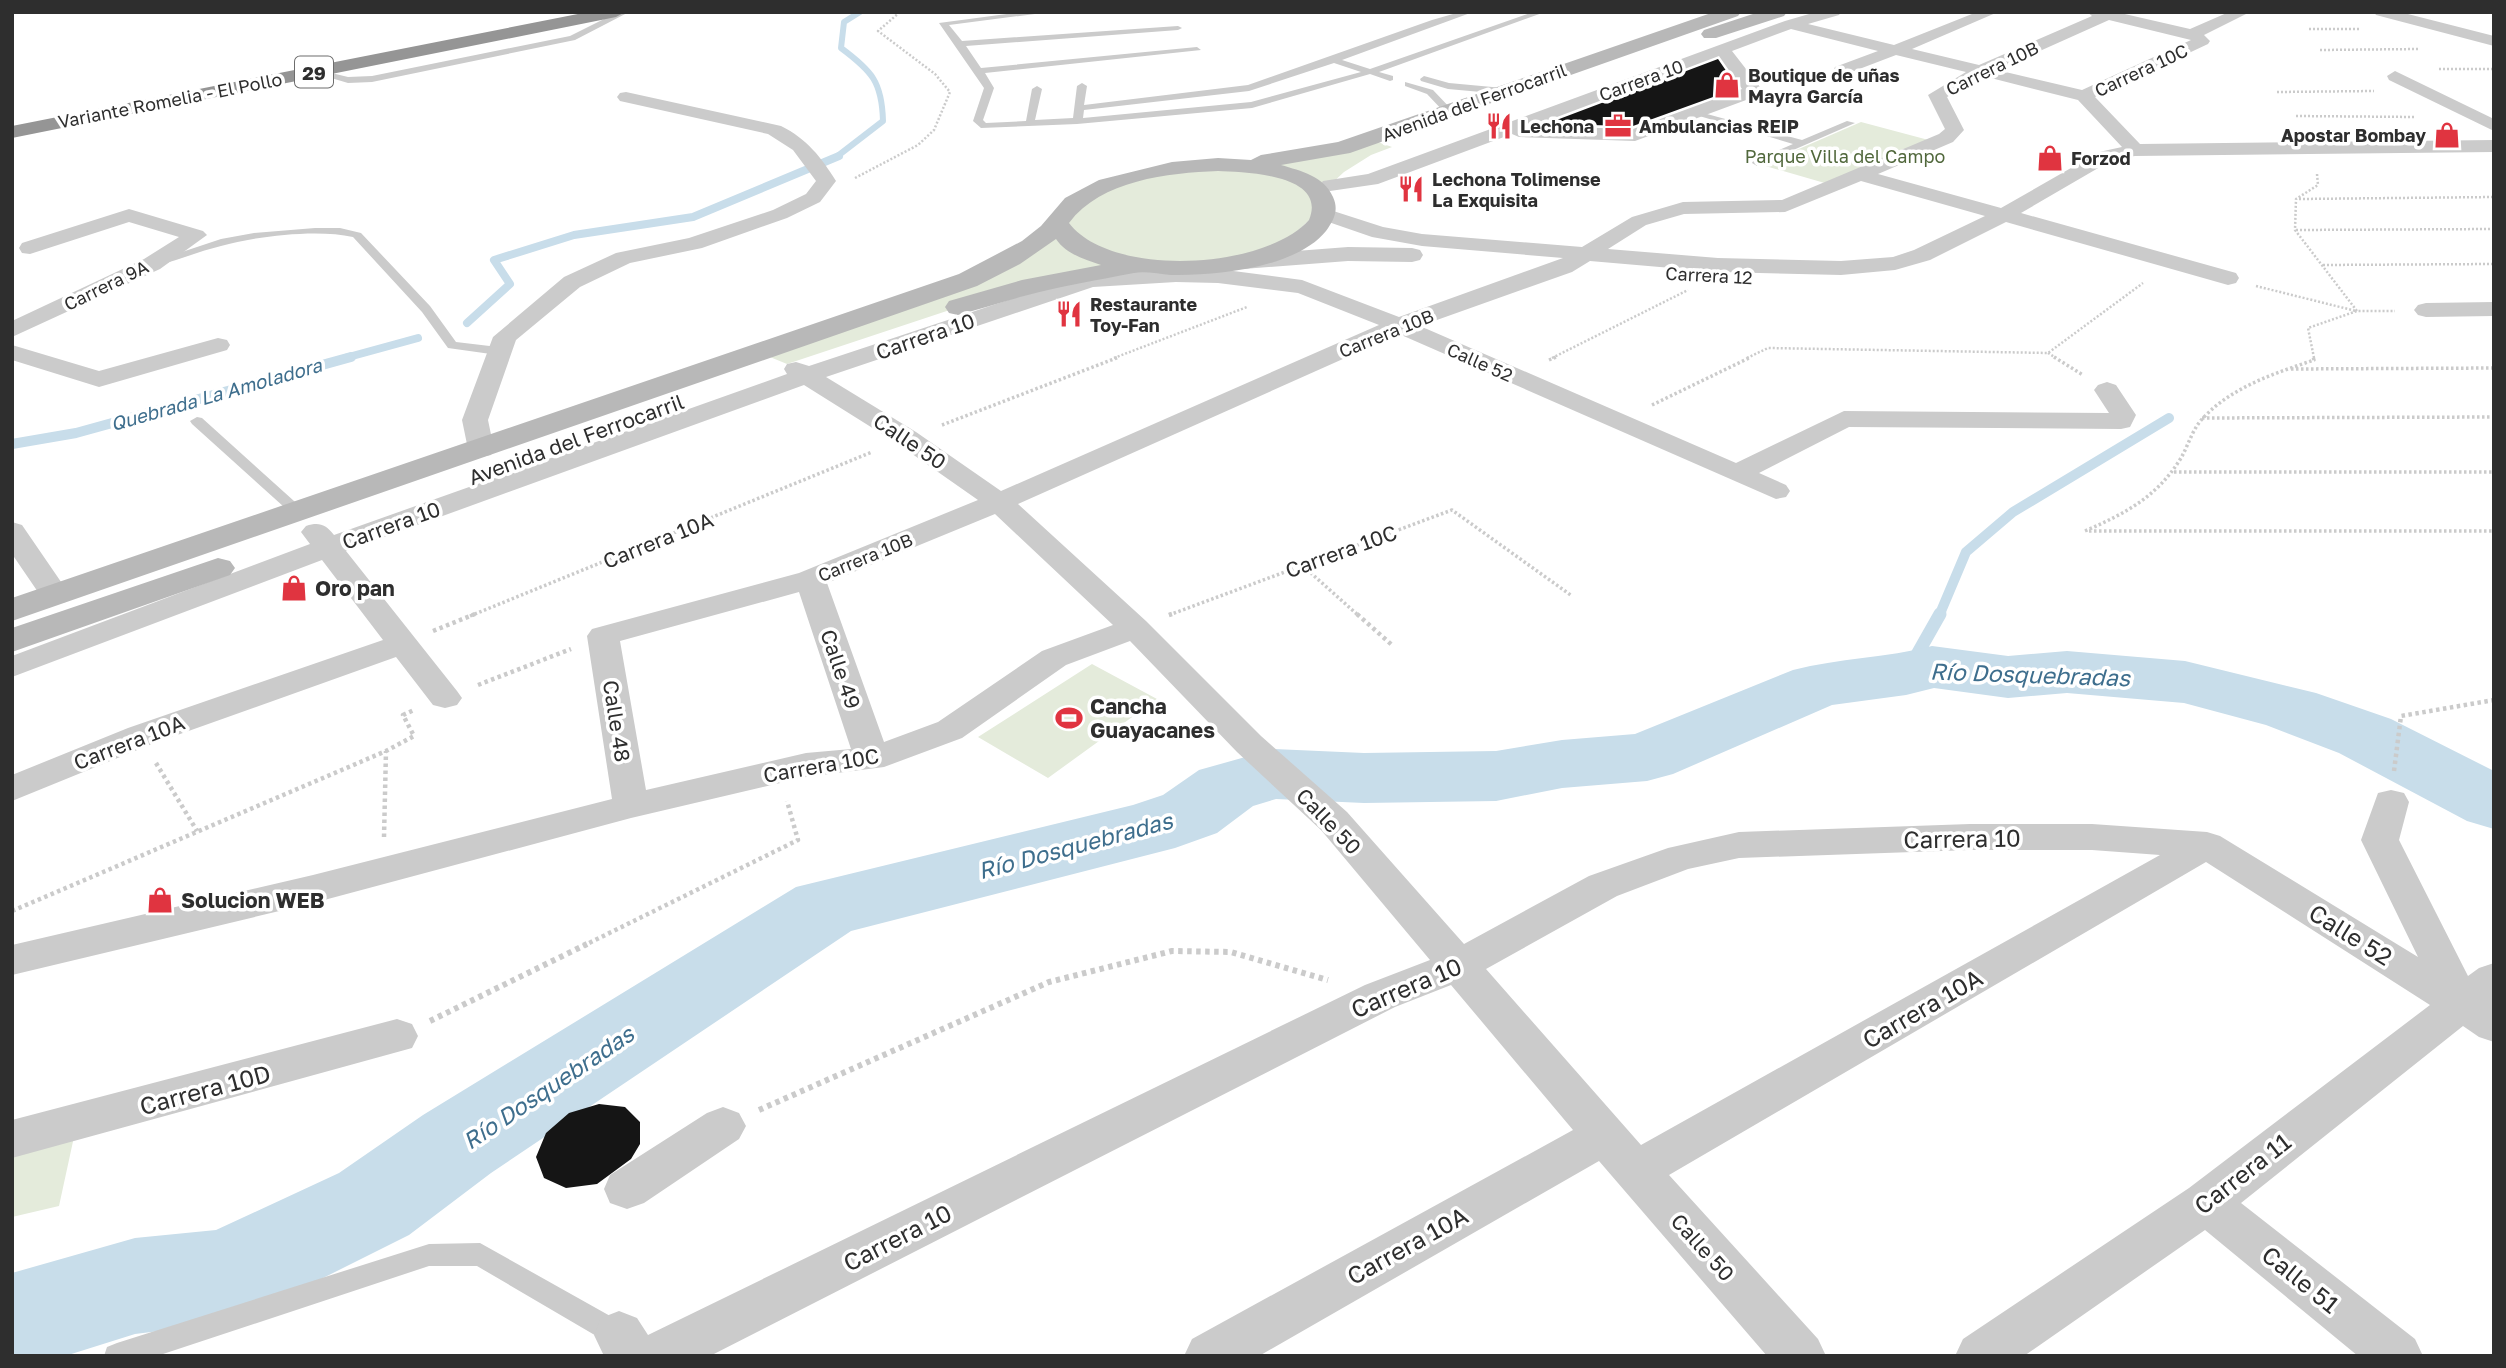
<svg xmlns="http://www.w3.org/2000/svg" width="2506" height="1368" font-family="'Golos Text',sans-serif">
<rect width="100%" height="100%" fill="#fff"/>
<path fill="#e4ebdb" d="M1861 122 1936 142 1835 186 1762 165Z
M1369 139 1392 147 1371 155 1344 172 1330 185 1325 206 1274 252 995 295 787 364 758 352 968 280 1064 212 1131 177 1269 161Z
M1092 664 1157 699 1048 778 978 737Z
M77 1123 59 1206 12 1217V1139Z"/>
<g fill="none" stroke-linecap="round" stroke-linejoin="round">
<path stroke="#c8ddea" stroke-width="6" d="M835 158 883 121C882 82 872 71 841 48L844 22 860 12"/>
<path stroke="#c8ddea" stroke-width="8" d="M467 323 510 284 494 260 574 235 693 217 839 156
M345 358 418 338"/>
<path stroke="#c8ddea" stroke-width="10" d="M12 444 76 433 351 357
M1939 616 1966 552 2013 512 2169 418"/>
<path stroke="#c8ddea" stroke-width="13" d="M1906 674 1940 614"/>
<path fill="#c8ddea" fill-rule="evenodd" d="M1932 646 2008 656 2067 651 2185 661 2316 693 2391 719 2494 771V829L2467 821 2339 753 2266 725 2184 703 2067 693 2008 698 1934 688 1906 695 1832 705 1673 774 1647 781 1562 788 1496 801 1364 803 1276 799 1253 806 1217 833 1175 848 851 931 491 1173 409 1235 261 1309 224 1323 135 1334 65 1356H12V1273L135 1238 216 1230 339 1173 423 1115 796 887 1133 805 1163 795 1199 770 1274 749 1364 753 1496 751 1562 740 1635 734 1793 670C1839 658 1886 658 1932 646Z"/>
</g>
<path fill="#151515" d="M1718 59 1738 88 1633 126 1546 124Z
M599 1104 625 1107 640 1122V1144L631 1159 597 1184 566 1188 544 1178 536 1157 546 1133 569 1113Z"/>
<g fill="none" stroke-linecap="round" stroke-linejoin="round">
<path stroke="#cbcbcb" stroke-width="2.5" stroke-dasharray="2 2" stroke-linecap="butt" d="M2309 29H2361
M2320 50 2419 49
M2439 69H2494
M2277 92 2374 91
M2296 116 2416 117
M2317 174 2318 185 2296 199 2295 230 2357 311
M855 178 918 145 934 130 950 92 935 74 878 31 900 12
M2299 199 2494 197
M2296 230 2494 229
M2323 265 2494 264
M2256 286 2356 311
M2048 353 2056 358
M1114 358 1247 307
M1552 358 1688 290
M1747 358 1768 348 2048 353 2143 283
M2314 358 2308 328 2357 311H2395"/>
<path stroke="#cbcbcb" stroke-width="3.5" stroke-dasharray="2.5 2.5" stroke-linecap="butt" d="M2054 357 2083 375
M1549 360 1556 357
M2291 369 2494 368
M1652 405 1751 357
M2202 418 2494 417
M942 425 1119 357
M2174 472H2494
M2085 531C2126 513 2157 497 2181 458 2189 444 2193 427 2205 416 2234 386 2276 373 2314 360L2313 357
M2089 531H2494
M1303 566 1359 616
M1169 615 1452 510 1572 596
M470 616 872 452"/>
<path stroke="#cbcbcb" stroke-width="4.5" stroke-dasharray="3.5 3.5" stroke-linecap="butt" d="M1357 614 1392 645
M1169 615 1172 614
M433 631 475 614
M478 685 571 649
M156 763 197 831
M2394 771 2401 716 2494 700
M384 837 386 751
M12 911 386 751 414 736 403 715 414 710
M583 946 798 840 787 801"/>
<path stroke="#cbcbcb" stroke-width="6" stroke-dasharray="4.5 4.5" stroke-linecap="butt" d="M430 1021 587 944
M759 1110 1049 982 1172 951 1231 952 1328 980"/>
<path fill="#cbcbcb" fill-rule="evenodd" d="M618 12H629L575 40 372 82 348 83 311 72 315 69 348 77 372 76 570 36Z
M1021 12H1050L949 25 962 41 1178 26 1182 28 1178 30 966 46 981 68 1197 47 1201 50 985 73 994 88 983 120 986 123 1026 121 1032 89 1037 86 1042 89 1035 120 1073 118 1077 86 1082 83 1087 86 1084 105 1248 85 1432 20 1460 12H1473L1342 60 1370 69 1533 12H1545L1379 72 1393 76V80L1390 81 1370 74 1252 108 1077 124 981 128 973 121 984 88 939 23ZM1334 63 1361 72 1251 102 1083 118 1084 110 1249 91Z
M1424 76 1449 83 1503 88 1508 91 1503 94 1448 89 1421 81 1420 79Z
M1405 82 1433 90 1453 111 1445 113 1427 94 1405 86Z
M1696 111 1802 140 1847 121 1855 123 1757 166 1752 163 1753 161 1793 144 1696 115Z
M315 228H340L361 233 430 306 456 342 498 347 504 351 498 355 448 348 422 312 353 237C317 229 257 236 221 246 200 251 179 260 158 265L152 262 221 239 254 233Z
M197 417 202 418 304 510 307 513 304 516H294L192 424 190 421Z
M480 1243 628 1326 632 1335 628 1344 619 1348 610 1344 477 1266H429L157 1356H104L107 1347 117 1343 429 1244Z"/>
<path fill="#cbcbcb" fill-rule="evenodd" d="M1816 12H1841L1839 15 1808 24 1894 45 1977 12H1998L1912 49 1979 65 2092 16 2087 12H2116L2190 29 2229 12H2250L2204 35 2210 41 2208 44 2095 97 2140 144 2494 140V152L2135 156 2112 160 2021 213 2236 273 2239 278 2236 283 2228 285 2006 222 1930 260 1895 270 1841 275 1718 272 1590 261 1572 272 1420 326 1736 463 1844 411 2109 413 2094 390 2098 385 2107 382 2116 385 2136 415 2130 427 2121 429 1849 427 1759 473 1786 485 1790 491 1786 497 1776 499 1399 334 1018 504 1146 621 1261 736 1347 812 1464 944 1589 876 1668 848 1739 832 1970 824H2092L2207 832 2220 836 2418 957 2361 840 2378 793 2391 790 2404 793 2409 802 2399 840 2468 976 2479 968 2494 963V1042L2479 1037 2463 1026 2241 1203 2415 1339 2423 1356H2358L2205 1230 2024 1356H1955L1963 1339 2189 1188 2430 1005 2206 862 1669 1175 1818 1339 1826 1356H1767L1599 1161 1259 1356H1184L1192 1339 1573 1130 1451 985 1395 1007 710 1356H604L594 1335 601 1318 619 1311 637 1318 648 1335 1365 985 1430 960 1321 830 1237 752 1130 641 1066 665 962 738 884 767 806 777 631 818 313 903 12 975V945L313 875 612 799 587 636 592 629 799 573 978 500 898 444 804 385 346 551 457 691 462 698 457 705 445 708 433 705 396 657 152 744 12 801V775L128 728 383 640 322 560 12 677V656L310 544 301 532 306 526C319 522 325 524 334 535L787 374 784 369 787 364 796 362 809 366 1090 273 1176 268 1218 269 1302 280 1399 317 1563 258 1422 246 1372 237 1317 218 1314 214 1317 210 1324 208 1383 227 1422 234 1582 247 1632 217 1683 202 1782 200 1939 134 1945 129 1928 95 1966 72 1896 55 1841 76 1835 75 1833 71 1835 67 1878 51 1791 29 1732 51 1760 87 1757 96 1635 141 1519 137 1512 134 1378 184 1330 191 1323 189 1320 185 1323 181 1368 174 1785 21ZM2109 20 2191 40 2082 90 1997 70ZM1719 56 1742 89 1633 129 1533 126ZM1983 76 2078 100 2122 147 2099 152 2001 208 1878 174 1953 142 1964 130 1947 97ZM1861 181 1985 216 1914 250 1893 257 1841 261 1718 258 1608 249 1646 225 1684 214 1785 212ZM1176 282 1218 283 1298 293 1379 325 1001 491 916 432 826 377 1093 287ZM995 514 1113 625 1042 651 938 722 884 742 827 583ZM799 592 851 749 806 753 646 790 620 641ZM1970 850H2092L2160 855 1641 1145 1486 969 1617 896 1688 869 1739 858Z
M2374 12H2400L2494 36V46L2376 15Z
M2395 71 2494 119V131L2389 80 2387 76Z
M626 92 781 126C807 139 821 157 836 181L820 202 787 218 702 248 630 263 580 287 516 340 488 420 494 449 491 455 481 457 471 455 468 449 462 420 493 337 564 277 616 253 689 238 773 210 806 194 816 181 793 150 768 134 620 101 617 97 620 93Z
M129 209 203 231 207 235 160 269 12 337V321L144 259 179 237 129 222 30 254 22 253 19 248 22 243Z
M1348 247 1412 248 1420 250 1423 255 1420 260 1412 262 1348 261 1243 269 1235 267 1232 262 1235 257 1243 255Z
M2494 302V316L2426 317 2418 315 2414 310 2418 305 2426 303Z
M218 338 227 340 230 345 227 350 99 387 12 360V345L99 371Z
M12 522 22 525 70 595 66 602 55 604 44 602 40 595 12 554Z
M397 1019 412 1024 418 1036 412 1048 12 1158V1120Z
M723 1107 739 1113 746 1126 739 1139 644 1203 627 1209 610 1203 604 1189 610 1175 707 1113Z"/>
<path fill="#b8b8b8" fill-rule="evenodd" d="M1714 12H1741L1738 16 1350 153 1281 165C1301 171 1324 176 1333 197 1339 210 1334 220 1326 231 1296 268 1216 276 1171 275 1159 274 1145 271 1134 273 1098 280 1060 286 1024 296 1002 302 980 309 958 315L949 313 945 307 949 301 1022 280 1101 265C1084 259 1066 254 1056 239L1020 264 977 286 12 621V598L959 274 1022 241 1041 226 1065 198 1099 180 1172 162 1218 158 1251 160 1261 155 1338 142ZM1218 171C1245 172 1328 174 1309 220 1264 270 1111 278 1069 223 1101 180 1168 173 1218 171Z
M1759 12H1787L1784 16 1716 38H1704L1701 34 1704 30Z
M218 558 230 561 235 568 230 575 12 652V628Z"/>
<path fill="#959595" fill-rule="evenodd" d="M588 12H625L616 17 12 138V126Z"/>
</g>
<defs>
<g id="shop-bare" transform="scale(2.1)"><path d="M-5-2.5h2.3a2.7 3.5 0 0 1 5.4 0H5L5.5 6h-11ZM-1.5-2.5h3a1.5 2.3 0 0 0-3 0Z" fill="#e03440" stroke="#fff" stroke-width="2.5" paint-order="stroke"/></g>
<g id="restaurant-bare" transform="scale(2.1)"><path d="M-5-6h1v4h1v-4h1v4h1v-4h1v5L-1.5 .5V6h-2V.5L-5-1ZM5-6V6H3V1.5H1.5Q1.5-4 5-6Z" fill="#e03440" stroke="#fff" stroke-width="2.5" paint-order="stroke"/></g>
<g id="office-bare" transform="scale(2.1)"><path d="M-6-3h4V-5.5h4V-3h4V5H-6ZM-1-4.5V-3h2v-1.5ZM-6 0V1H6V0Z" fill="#e03440" stroke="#fff" stroke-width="2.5" paint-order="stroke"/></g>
<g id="stadium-bare" transform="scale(2.1)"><path d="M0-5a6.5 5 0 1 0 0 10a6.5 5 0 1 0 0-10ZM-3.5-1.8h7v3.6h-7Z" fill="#e03440" stroke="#fff" stroke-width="2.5" paint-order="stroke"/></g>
</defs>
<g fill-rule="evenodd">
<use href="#shop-bare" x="1727" y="85"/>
<use href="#restaurant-bare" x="1499" y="126"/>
<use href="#office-bare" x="1618" y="126"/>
<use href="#shop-bare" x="2447" y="135"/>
<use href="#shop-bare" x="2050" y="158"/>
<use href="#restaurant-bare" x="1411" y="189"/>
<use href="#restaurant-bare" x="1069" y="314"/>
<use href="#shop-bare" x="294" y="588"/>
<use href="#stadium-bare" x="1069" y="718"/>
<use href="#shop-bare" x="160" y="900"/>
</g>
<g text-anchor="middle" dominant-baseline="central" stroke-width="7" stroke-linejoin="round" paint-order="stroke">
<g font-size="18" fill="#2e2e2e" stroke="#fff">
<text transform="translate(1992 68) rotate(-26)">Carrera 10B</text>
<text transform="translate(2141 70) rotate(-25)">Carrera 10C</text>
<text transform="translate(1641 80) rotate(-20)">Carrera 10</text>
<text transform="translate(170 100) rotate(-11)">Variante Romelia - El Pollo</text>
<text transform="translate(1474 102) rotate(-20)">Avenida del Ferrocarril</text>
<text transform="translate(1709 275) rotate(3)">Carrera 12</text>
<text transform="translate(106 285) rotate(-26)">Carrera 9A</text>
<text transform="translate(1386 333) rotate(-22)">Carrera 10B</text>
<text transform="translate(1480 362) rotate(24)">Calle 52</text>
<text transform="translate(865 557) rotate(-22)">Carrera 10B</text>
</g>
<g font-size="18" font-weight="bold" fill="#2e2e2e" stroke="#fff" text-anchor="start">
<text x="1748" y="75">Boutique de uñas<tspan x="1748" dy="21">Mayra García</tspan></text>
<text x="1520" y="126">Lechona</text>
<text x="1639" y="126">Ambulancias REIP</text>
<text x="2426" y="135" text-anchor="end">Apostar Bombay</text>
<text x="2071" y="158">Forzod</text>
<text x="1432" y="179">Lechona Tolimense<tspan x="1432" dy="21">La Exquisita</tspan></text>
<text x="1090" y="304">Restaurante<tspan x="1090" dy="21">Toy-Fan</tspan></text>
</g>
<g font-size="18" fill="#51683c" stroke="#fff">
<text x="1845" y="156">Parque Villa del Campo</text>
</g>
<rect fill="#fff" stroke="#6d6d6d" stroke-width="2" x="295" y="56.5" width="38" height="31" rx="5"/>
<g font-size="19" font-weight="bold" fill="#2e2e2e">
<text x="314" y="72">29</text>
</g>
<g font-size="19" font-style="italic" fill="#3e6e8d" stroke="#fff">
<text transform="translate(216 394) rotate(-16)">Quebrada La Amoladora</text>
</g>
<g font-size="21" fill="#2e2e2e" stroke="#fff">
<text transform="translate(925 336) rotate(-19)">Carrera 10</text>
<text transform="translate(576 439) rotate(-20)">Avenida del Ferrocarril</text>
<text transform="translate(910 441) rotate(34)">Calle 50</text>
<text transform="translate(391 525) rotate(-20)">Carrera 10</text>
<text transform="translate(658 540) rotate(-22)">Carrera 10A</text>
<text transform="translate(1341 551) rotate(-20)">Carrera 10C</text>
<text transform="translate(841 669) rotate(71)">Calle 49</text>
<text transform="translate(617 721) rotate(81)">Calle 48</text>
<text transform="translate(129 742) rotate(-21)">Carrera 10A</text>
<text transform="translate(821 765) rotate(-10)">Carrera 10C</text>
<text transform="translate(1329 821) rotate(46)">Calle 50</text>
<text transform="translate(1703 1247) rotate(48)">Calle 50</text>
</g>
<g font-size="21" font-weight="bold" fill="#2e2e2e" stroke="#fff" text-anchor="start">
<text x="315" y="588">Oro pan</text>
<text x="1090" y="706">Cancha<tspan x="1090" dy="24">Guayacanes</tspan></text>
<text x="181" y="900">Solucion WEB</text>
</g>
<g font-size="23" font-style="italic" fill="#3e6e8d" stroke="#fff">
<text transform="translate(2030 674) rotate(2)">Río Dosquebradas</text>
<text transform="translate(1075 845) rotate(-15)">Río Dosquebradas</text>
<text transform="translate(548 1087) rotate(-34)">Río Dosquebradas</text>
</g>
<g font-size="24" fill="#2e2e2e" stroke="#fff">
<text transform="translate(1962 838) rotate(-1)">Carrera 10</text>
<text transform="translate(2351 934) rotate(32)">Calle 52</text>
<text transform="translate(1406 987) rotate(-23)">Carrera 10</text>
<text transform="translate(1922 1008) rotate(-30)">Carrera 10A</text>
<text transform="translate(205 1089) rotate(-15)">Carrera 10D</text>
<text transform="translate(2242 1173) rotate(-38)">Carrera 11</text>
<text transform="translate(897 1237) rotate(-27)">Carrera 10</text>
<text transform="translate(1407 1245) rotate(-29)">Carrera 10A</text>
<text transform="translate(2301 1279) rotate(39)">Calle 51</text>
</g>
</g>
<rect width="2506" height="1368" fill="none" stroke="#2e2e2e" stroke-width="28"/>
</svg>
